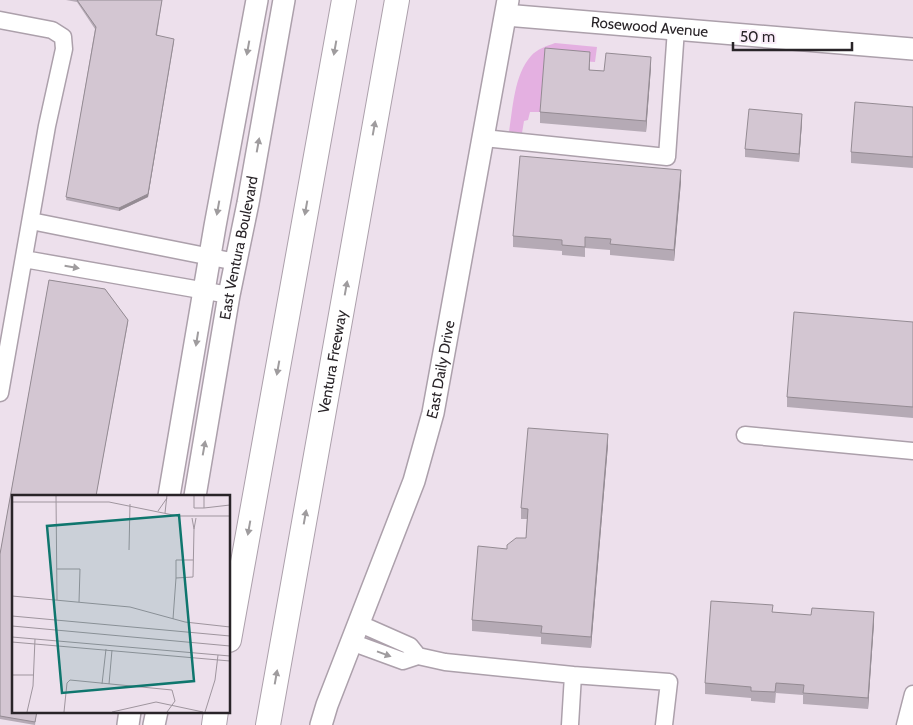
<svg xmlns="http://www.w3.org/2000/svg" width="913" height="725" font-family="Cabin,sans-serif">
<rect width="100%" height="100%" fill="#ede0ec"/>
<path fill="#e4b0e1" d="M555 43 597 47 595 62 545 59 540 112H530L528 120 524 121 522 133 509 132C513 108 514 75 531 56 537 49 547 46 555 43Z"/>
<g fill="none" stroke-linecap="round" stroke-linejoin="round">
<g stroke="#aca0ab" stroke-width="19">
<path id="minor" d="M0 20 52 30 63 37 64 49 47 126 0 393
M484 138 667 157 676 29
M31 221 236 262
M24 259 229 295
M745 435 913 451
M358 623 410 646 418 656
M351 642 403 661 418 656 445 662 573 675 570 725
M573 675 669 682 664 725
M905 725 913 694"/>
</g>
<g stroke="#aca0ab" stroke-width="24">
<g id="major">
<path id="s1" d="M506 15 913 49"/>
<path d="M169 496 215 226 257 0"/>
<path id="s2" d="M195 496 229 295 248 203 284 0"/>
<path d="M128 725 130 711"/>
<path d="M154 725 157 711"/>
<path id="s3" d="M321 725 327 705 414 481 433 413 508 0"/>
</g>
</g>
<g stroke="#aca0ab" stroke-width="26">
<g id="highway">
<path d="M229 640 344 0"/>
<path d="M214 725 216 711"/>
<path id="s4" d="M268 725 397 0"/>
</g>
</g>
<use href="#minor" stroke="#fff" stroke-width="16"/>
<use href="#major" stroke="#fff" stroke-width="21"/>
<use href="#highway" stroke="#fff" stroke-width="24"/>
</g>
<path fill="#b5aab5" d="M66 0H162L157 35 174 42 148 197 119 211 66 200 95 29 77 2Z
M590 63V70L604 71 651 67 646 132 540 123V112Z
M913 107V168L851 163V152Z
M802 122 799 162 745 157V149Z
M681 181 674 261 610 255V250L585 248V257L562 255V251L513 247V236Z
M49 280 105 289 128 320V323L96 496H14V711H37L35 725 0 719V554Z
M913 322V418L787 407V397Z
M608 445 591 648 541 644V637L472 631V620L526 538 527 519H521V508Z
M773 612 874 623 868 709 803 704V695L776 693 775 703 751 701V698L705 694V683Z"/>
<path fill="#948b93" d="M174 39 148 197 119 211V208Z
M651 57V67L646 132V121Z
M802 114V122L799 162V154Z
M681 170V181L674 261V250Z
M608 434V445L591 648V637Z
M874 612V623L868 709V698Z"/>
<path fill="#d3c6d2" stroke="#948b93" d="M77 0H162L156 35 174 39 148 194 119 208 66 197 96 27Z
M545 48 590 52 589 70 604 71 606 53 651 57 646 121 540 112Z
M855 102 913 107V157L851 152Z
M749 109 802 114 799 154 745 149Z
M520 156 681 170 674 250 610 244 611 239 585 237V247L562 245V240L513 236Z
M49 280 105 289 128 320 96 496H14V711H37L35 722 0 716V554Z
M794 312 913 322V407L787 397Z
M528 428 608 434 591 637 541 633 542 626 472 620 478 546 507 549V545L516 538H526L528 509 521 508Z
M711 601 773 605 772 612 811 615 812 608 874 612 868 698 803 693 804 685 776 683 775 692 751 691V687L705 683Z"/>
<defs><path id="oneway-solid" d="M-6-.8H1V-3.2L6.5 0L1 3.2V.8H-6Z" transform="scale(1.25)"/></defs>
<g fill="#9f9c9e">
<use href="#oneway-solid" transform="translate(248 48) rotate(100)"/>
<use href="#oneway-solid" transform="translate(335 48) rotate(100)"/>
<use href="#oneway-solid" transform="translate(374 128) rotate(-80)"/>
<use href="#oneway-solid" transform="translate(258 145) rotate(-80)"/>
<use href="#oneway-solid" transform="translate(218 208) rotate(100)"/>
<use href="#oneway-solid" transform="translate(306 208) rotate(100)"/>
<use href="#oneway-solid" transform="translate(72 267) rotate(10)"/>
<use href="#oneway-solid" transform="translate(346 288) rotate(-80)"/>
<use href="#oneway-solid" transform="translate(197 339) rotate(99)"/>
<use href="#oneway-solid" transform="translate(278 368) rotate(100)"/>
<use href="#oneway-solid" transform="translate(204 448) rotate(-80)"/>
<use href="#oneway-solid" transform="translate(305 517) rotate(-80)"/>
<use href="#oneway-solid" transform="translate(249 528) rotate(100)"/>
<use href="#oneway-solid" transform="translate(384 654) rotate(20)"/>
<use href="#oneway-solid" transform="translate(276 677) rotate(-80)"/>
</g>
<g text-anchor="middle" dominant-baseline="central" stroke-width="4" stroke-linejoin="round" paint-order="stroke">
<g font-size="15" fill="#292428" stroke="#faedf9">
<text stroke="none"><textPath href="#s1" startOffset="144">Rosewood Avenue</textPath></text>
<text stroke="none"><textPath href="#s2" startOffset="252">East Ventura Boulevard</textPath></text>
<text stroke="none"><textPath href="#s4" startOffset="369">Ventura Freeway</textPath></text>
<text stroke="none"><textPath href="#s3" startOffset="376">East Daily Drive</textPath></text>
</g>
</g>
<g transform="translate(12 495)">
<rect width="218" height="218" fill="#ede0ec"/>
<path fill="none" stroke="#9f959e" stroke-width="1" d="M44 0 45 105M182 0V13H192M192 0V13L218 10M0 7H97L166 21H218M146 16 155 3M153 18 155 0M180 23 182 34 184 23M117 55 118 9M45 74H68L67 107M164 83V65H181M0 101 118 112 173 127 218 132M0 121 218 141M161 124 164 83 181 82 182 34M0 131 218 151M0 142 218 161M0 147 218 166M0 180H22M90 189 94 154M97 189 100 155M15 217 21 191 23 144M52 217 55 188 58 185 160 195 163 206 155 217M100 217 144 207 191 217M193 217 203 185 206 160"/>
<path fill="#0f766e" fill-opacity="0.15" stroke="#0f766e" stroke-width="2.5" d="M167 20 182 186 50 198 35 31Z"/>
<rect width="218" height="218" fill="none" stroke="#292428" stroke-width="2.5"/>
</g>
<path d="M733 42v8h119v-8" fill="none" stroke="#292428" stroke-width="2.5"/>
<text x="740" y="42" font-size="15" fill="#292428" stroke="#faedf9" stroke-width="4" paint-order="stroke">50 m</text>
</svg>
